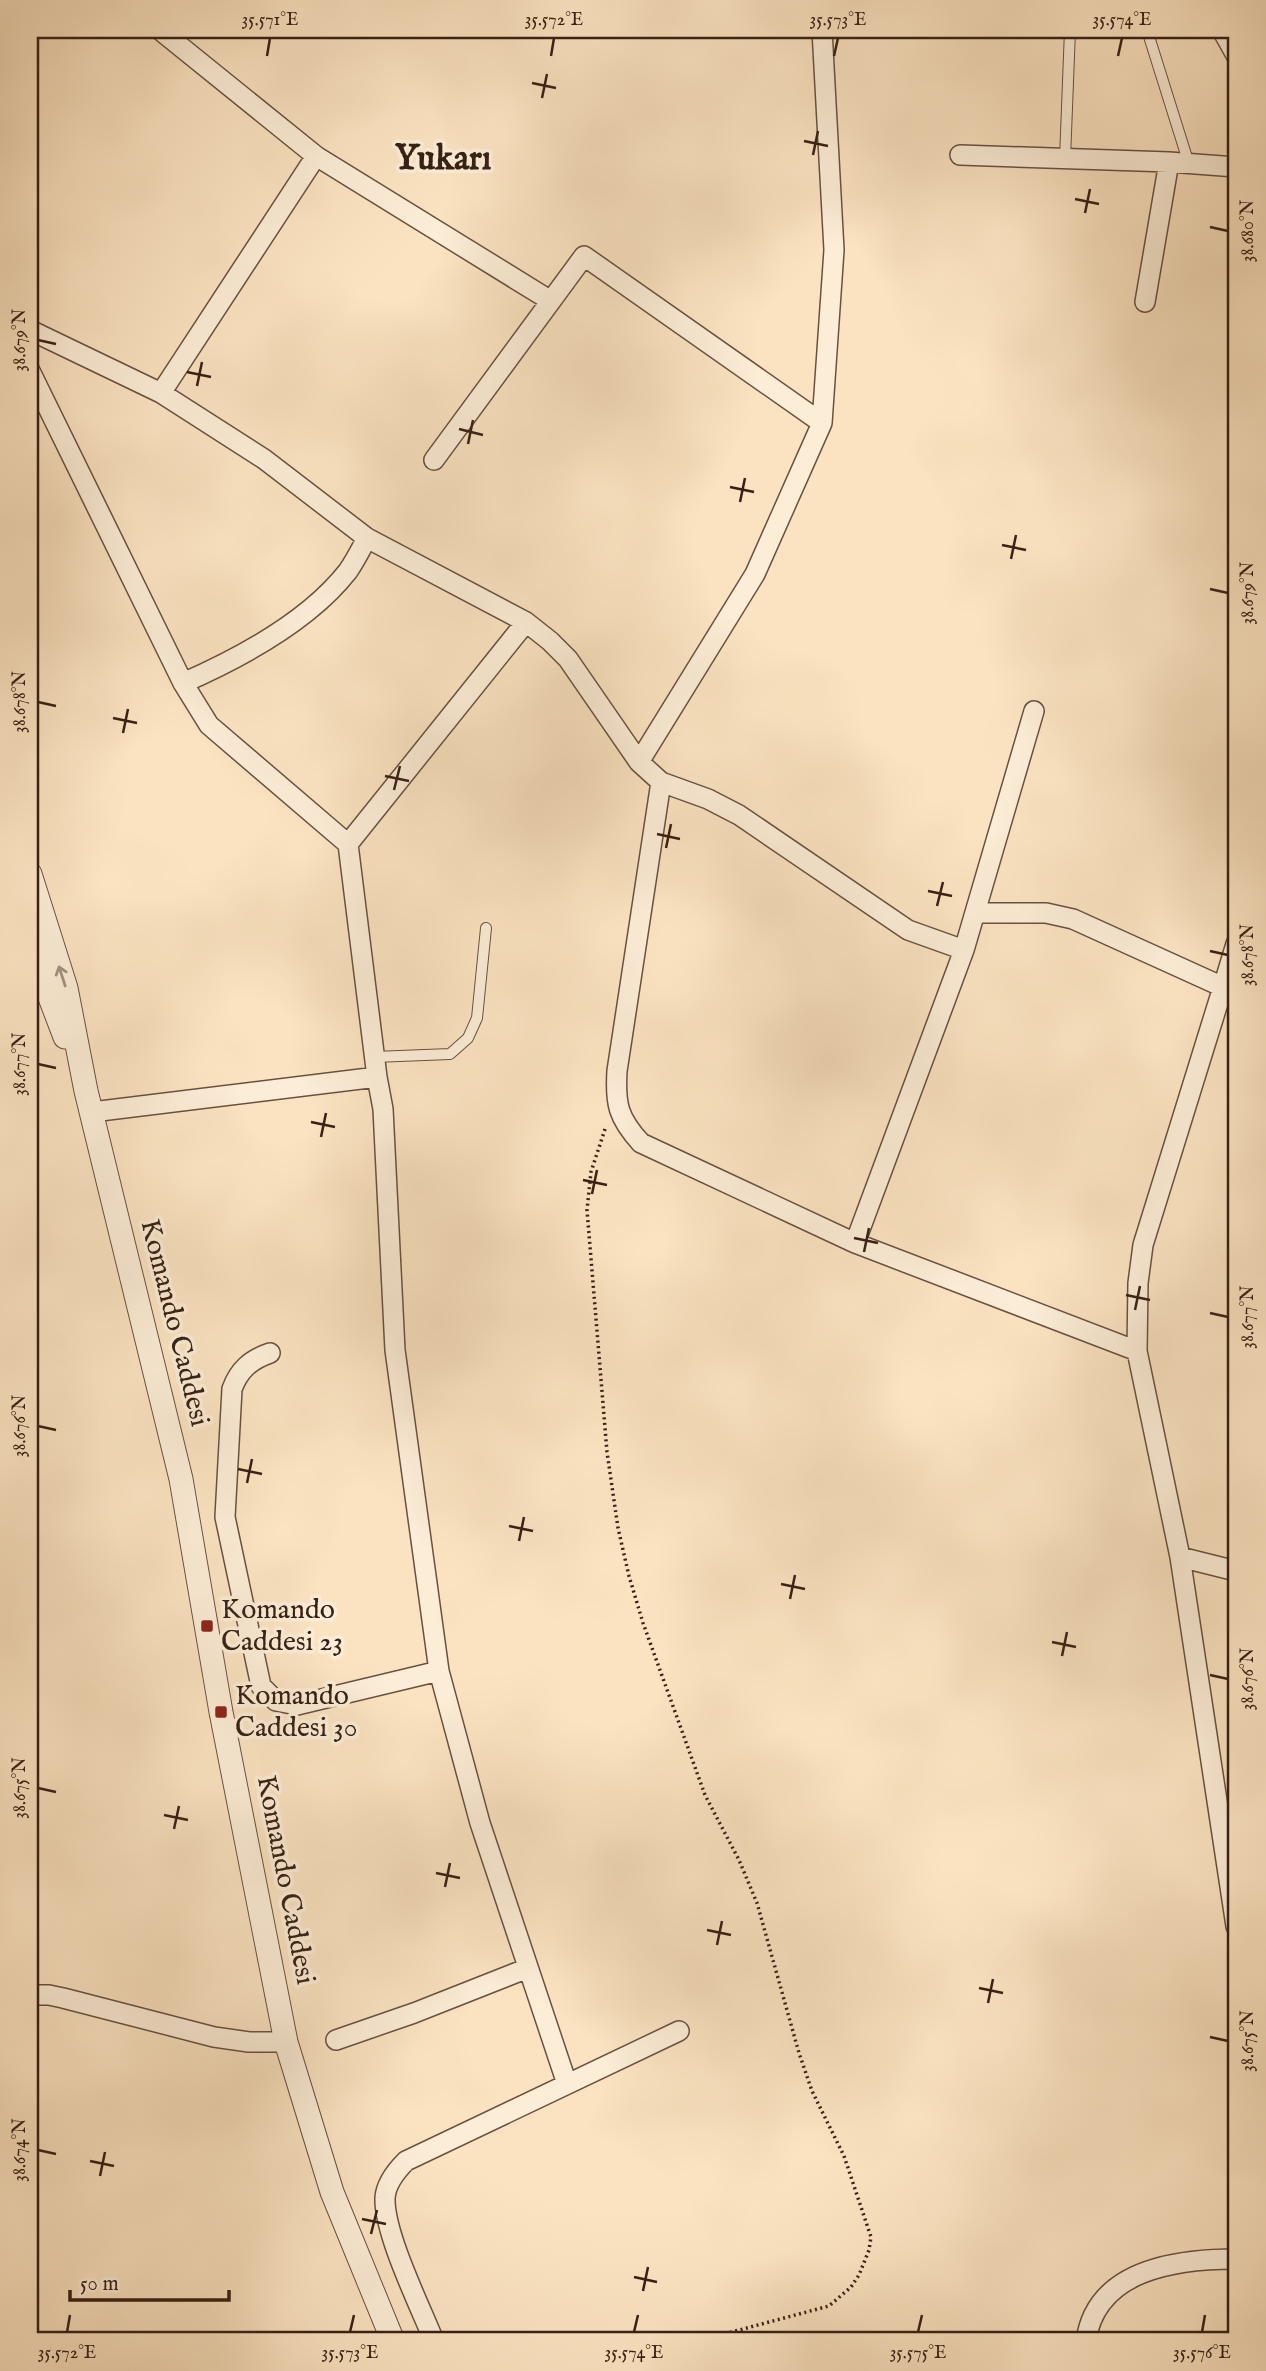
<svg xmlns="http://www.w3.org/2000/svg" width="1266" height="2371" font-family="'IM FELL English',serif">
<rect width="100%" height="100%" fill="#fbe3c1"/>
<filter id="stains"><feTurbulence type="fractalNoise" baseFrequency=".00286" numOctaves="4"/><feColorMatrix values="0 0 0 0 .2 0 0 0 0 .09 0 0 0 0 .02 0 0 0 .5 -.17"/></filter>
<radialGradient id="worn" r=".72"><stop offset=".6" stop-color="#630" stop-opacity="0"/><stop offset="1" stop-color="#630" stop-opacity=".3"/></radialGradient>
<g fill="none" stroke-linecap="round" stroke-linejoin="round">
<g stroke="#685140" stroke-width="12">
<path id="service" d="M1147 30 1189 164
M1065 159 1070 30
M374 1057 450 1054 468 1038 477 1018 486 928"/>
</g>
<g stroke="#685140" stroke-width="22">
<path id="minor" d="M160 30 316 156 551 301
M1222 30 1236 55
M960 155 1169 162 1236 167
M1145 302 1169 162
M30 330 161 393 264 459 367 538 526 622 550 641 568 659 639 762 755 574 822 423
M30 371 183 683 209 725 348 844
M161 393 316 156
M434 460 584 256 822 423 834 250 822 30
M183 683C240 658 309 621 348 571 355 561 361 549 367 538
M639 762 661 782 617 1071C615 1104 618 1118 641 1143L855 1243 964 950 1034 711
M661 782 708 799 739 815 908 930 964 950
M975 913H1046L1073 919 1223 987 1236 944
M92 1112 377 1077 348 844 526 622
M855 1243 1137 1351 1138 1283 1143 1245 1223 987 1236 1000
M1137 1351 1180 1557 1236 1926
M270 1353C250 1360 239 1370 232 1389L225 1517 261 1686 276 1701 297 1705 439 1671 395 1350 383 1109 377 1077
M1180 1557 1236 1571
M439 1671 480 1823 567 2084
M30 1995H49L63 1998 214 2037 249 2042H286
M336 2040 414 2013 528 1968
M434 2341C420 2306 384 2234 385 2198 386 2183 396 2171 406 2161L679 2031
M1086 2341C1096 2269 1177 2259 1236 2259"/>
</g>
<g stroke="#685140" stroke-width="25">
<path id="tertiary" d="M30 874 66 988 86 1091 181 1479 221 1712 286 2042 332 2192 393 2341
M30 945 65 1037"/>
</g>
<path stroke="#372015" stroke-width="3.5" stroke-dasharray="2 3.5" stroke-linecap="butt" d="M605 1129 591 1172 587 1210 607 1452 618 1528 629 1576 643 1623 705 1795 739 1860 757 1903 799 2053 812 2091 844 2156 871 2237 869 2250 859 2275 851 2287 829 2306 698 2341"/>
<use href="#service" stroke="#fcedd7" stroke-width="10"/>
<use href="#minor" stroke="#fcedd7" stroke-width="19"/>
<use href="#tertiary" stroke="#fcedd7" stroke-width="23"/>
</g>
<defs><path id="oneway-shaft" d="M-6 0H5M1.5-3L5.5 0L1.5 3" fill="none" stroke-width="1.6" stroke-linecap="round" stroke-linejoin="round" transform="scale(1.75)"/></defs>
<use stroke="#a39180" href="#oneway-shaft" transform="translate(62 976) rotate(-108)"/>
<path fill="none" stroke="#372015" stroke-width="2.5" d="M267 56 270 38M551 56 554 38M834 56 838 38M1118 56 1122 38M532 83 556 88M542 98 547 74M804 141 828 146M813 155 818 131M1075 199 1099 204M1085 213 1090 189M1210 227 1228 231M38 340 56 344M187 372 211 377M197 386 202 362M459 429 483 435M468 444 473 420M730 487 754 492M740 502 745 478M1002 545 1026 550M1011 559 1016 535M1210 589 1228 593M38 702 56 706M113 718 137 723M123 733 128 709M385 776 409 781M394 790 400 766M657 834 680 839M666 848 671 824M928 891 952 896M937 906 943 882M1210 951 1228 955M38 1064 56 1068M311 1122 335 1127M321 1137 326 1113M583 1180 607 1185M592 1194 597 1170M854 1238 878 1243M864 1252 869 1228M1126 1295 1150 1300M1135 1310 1140 1286M1210 1313 1228 1317M38 1426 56 1430M238 1469 262 1474M247 1483 252 1459M509 1526 533 1531M519 1541 524 1517M781 1584 805 1589M790 1599 795 1575M1052 1642 1076 1647M1062 1656 1067 1632M1210 1675 1228 1679M38 1788 56 1792M164 1815 188 1820M174 1829 179 1806M436 1873 460 1878M445 1887 450 1863M707 1930 731 1935M717 1945 722 1921M979 1988 1003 1993M988 2003 993 1979M1210 2037 1228 2041M38 2150 56 2154M90 2161 114 2166M100 2176 105 2152M362 2219 386 2224M371 2234 377 2210M634 2277 657 2282M643 2291 648 2267M67 2332 70 2315M350 2332 354 2315M634 2332 638 2315M918 2332 922 2315M1202 2332 1205 2315"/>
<g fill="#8f2418" stroke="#fcedd7" stroke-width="2.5">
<rect x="200" y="1619" width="14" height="14" rx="3.5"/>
<rect x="214" y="1705" width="14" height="14" rx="3.5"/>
</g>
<g text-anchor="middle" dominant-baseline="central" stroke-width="7" stroke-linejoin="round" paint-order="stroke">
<g font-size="28" fill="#372015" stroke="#fcedd7">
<text transform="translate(174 1323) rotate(76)">Komando Caddesi</text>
<text transform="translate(285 1880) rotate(79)">Komando Caddesi</text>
</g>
<g font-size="28" fill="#372015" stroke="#fcedd7" text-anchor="start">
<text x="221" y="1610">Komando<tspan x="221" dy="32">Caddesi 23</tspan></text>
<text x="235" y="1696">Komando<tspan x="235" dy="32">Caddesi 30</tspan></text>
</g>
<g font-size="35" font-weight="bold" fill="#372015" stroke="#fcedd7">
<text x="443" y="159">Yukarı</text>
</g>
</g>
<rect width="1266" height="2371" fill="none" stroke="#fbe3c1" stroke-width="77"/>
<path d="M70 2290v10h159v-10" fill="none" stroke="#372015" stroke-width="3.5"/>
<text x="80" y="2290" font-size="21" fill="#372015" stroke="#fcedd7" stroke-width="5" paint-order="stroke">50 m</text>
<rect x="38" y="38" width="1190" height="2294" fill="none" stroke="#372015" stroke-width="2.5"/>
<g font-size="18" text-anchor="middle" fill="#372015">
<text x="270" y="25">35.571°E</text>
<text x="554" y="25">35.572°E</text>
<text x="838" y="25">35.573°E</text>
<text x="1122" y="25">35.574°E</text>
<text transform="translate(1247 231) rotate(-90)" y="6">38.680°N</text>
<text transform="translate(19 340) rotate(-90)" y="6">38.679°N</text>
<text transform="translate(1247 593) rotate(-90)" y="6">38.679°N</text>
<text transform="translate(19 702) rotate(-90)" y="6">38.678°N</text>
<text transform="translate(1247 955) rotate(-90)" y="6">38.678°N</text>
<text transform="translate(19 1064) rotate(-90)" y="6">38.677°N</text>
<text transform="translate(1247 1317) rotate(-90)" y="6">38.677°N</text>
<text transform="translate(19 1426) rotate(-90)" y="6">38.676°N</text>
<text transform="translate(1247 1679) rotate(-90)" y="6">38.676°N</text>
<text transform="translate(19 1788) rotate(-90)" y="6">38.675°N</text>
<text transform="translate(1247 2041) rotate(-90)" y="6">38.675°N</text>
<text transform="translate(19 2150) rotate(-90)" y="6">38.674°N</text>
<text x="67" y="2358">35.572°E</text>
<text x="350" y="2358">35.573°E</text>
<text x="634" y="2358">35.574°E</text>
<text x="918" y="2358">35.575°E</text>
<text x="1202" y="2358">35.576°E</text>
</g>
<rect width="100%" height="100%" filter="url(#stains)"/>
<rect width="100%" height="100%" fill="url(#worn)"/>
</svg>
